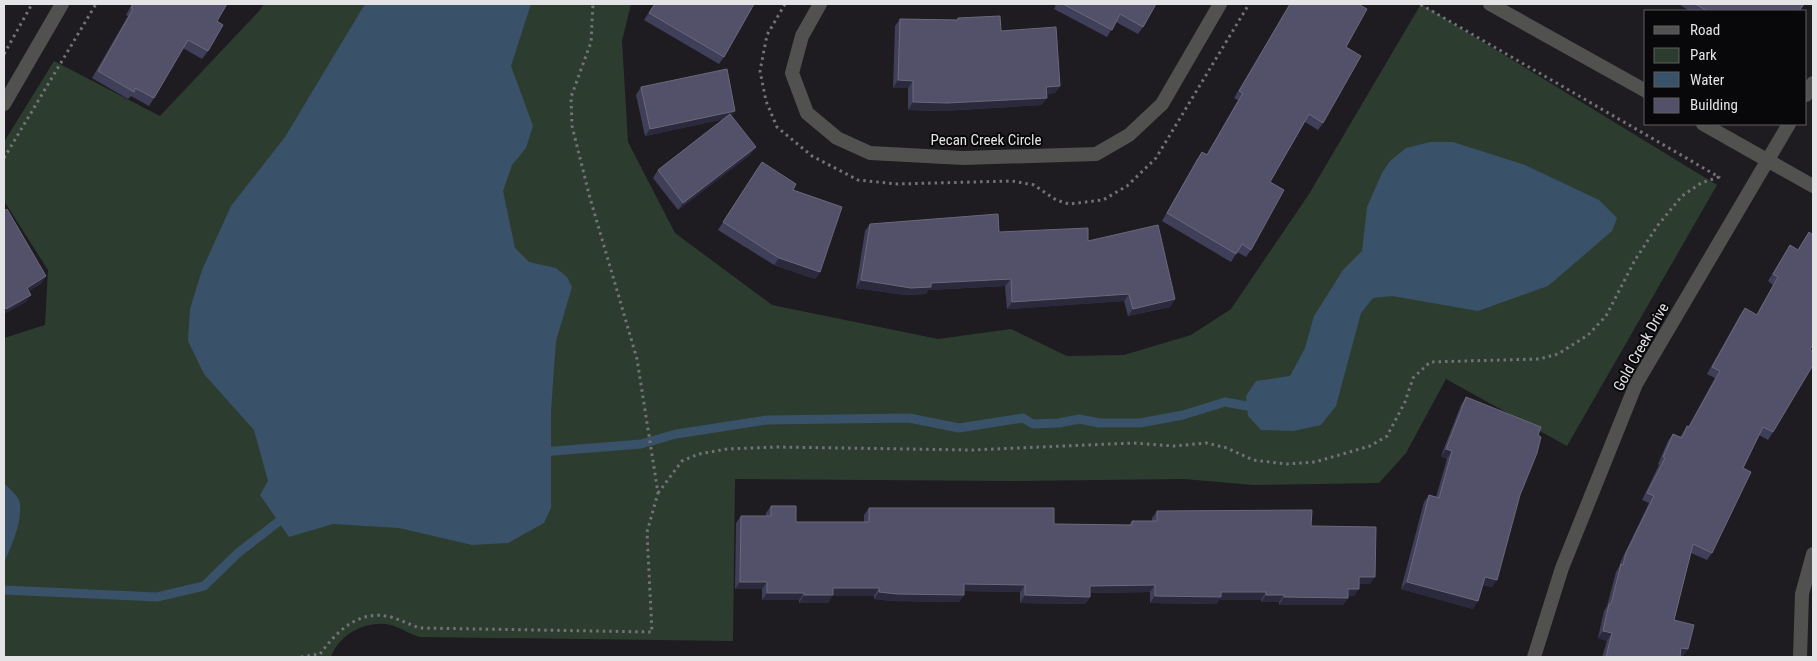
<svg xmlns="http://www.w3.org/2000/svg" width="1817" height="661" font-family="'Roboto Condensed',sans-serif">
<rect width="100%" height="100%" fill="#1e1c21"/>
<path fill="#2c3d2f" d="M264 4H631L622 41 628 142 675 233 772 305 938 339 1011 329 1067 356 1124 355 1191 335 1231 309 1309 194 1421 4 1717 185 1567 446 1446 379 1406 453 1379 483 1253 485 1184 479 1015 481 735 479 733 641 420 637C409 634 401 628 391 625 367 619 339 634 331 657H4V338L45 325 48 270 4 201V142L54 61 160 116 259 11Z"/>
<path fill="#395169" d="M365 4H531L511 66 533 126 526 148 512 165 503 191 515 248 529 262 556 268 567 277 572 287 556 341 551 411V508L544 523 508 543 472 545 399 528 333 524 289 537 260 495 268 481 254 430 204 374 188 341 190 309 202 270 231 206 285 137Z
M1430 142H1453L1525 165 1599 200 1617 218 1612 231 1548 286 1478 311 1392 296 1373 298 1361 313 1336 406 1321 425 1293 431 1261 430 1248 416 1246 396 1256 381 1290 376 1305 348 1314 316 1343 270 1362 251 1367 207 1382 173 1390 161 1406 148Z
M4 483C9 489 20 496 20 505 22 522 11 548 4 563Z"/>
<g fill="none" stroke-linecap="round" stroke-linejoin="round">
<path stroke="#395169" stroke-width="9" d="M542 452 641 444 676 434 767 420 909 418 959 428 1023 418 1033 424 1059 423 1079 419 1099 423H1140L1183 415 1225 402 1247 406
M4 590 157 597 204 586 238 553 278 522 289 517"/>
<path stroke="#737276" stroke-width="3" stroke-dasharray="2.5 4" stroke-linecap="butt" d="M785 4 767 35 760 71 766 101 777 127 812 156 858 180 897 184 1012 181 1034 185 1056 200 1069 204 1103 200 1127 186 1156 158 1249 4
M4 54 32 4
M4 158 96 4
M658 493 682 461 699 454 727 449 776 447 972 450 1133 443 1174 446 1206 443 1227 448 1253 460 1287 464 1315 462 1370 446 1387 436 1405 402 1413 378 1430 362 1539 359 1558 354 1588 335 1606 316 1635 260 1658 225 1682 196 1701 183 1719 177 1420 4
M301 657 320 654C337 631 359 609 391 617 401 620 410 625 420 628L652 632 647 532 658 493 637 359 590 198 572 126 571 97 591 42 593 4"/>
<path stroke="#51524f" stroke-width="14" d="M1800 657 1802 594 1813 554"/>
<path stroke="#51524f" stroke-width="14" d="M820 4 802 36 792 73 807 113 837 138 870 153 963 158 1096 154 1129 135 1162 104 1220 4
M1806 95 1813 83
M4 104 62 4
M1534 657 1562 568 1636 384 1789 124"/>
<path stroke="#51524f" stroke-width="14" d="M1490 4 1646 91
M1703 124 1813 186"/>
</g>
<path fill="#403f5a" d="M132 4H227L217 21 208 51 202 59 183 48 154 98 149 106 131 96 128 99 92 78 128 16 126 15Z
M654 4H754L724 57 719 64 644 20Z
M1056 4H1156L1143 27 1138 34 1116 22 1107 37 1054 9Z
M1290 4H1358L1346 47 1323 123 1318 130 1305 122 1270 182 1251 250 1246 257 1237 252 1231 262 1162 221 1197 159 1202 152 1207 154 1238 100 1234 98Z
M1678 4H1804L1799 11H1690Z
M958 18 1001 31 1060 86 1055 93 1046 94 1047 98 1041 105 942 111 908 110V88H893L895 26 900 19 956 20Z
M641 87 731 116 751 154 678 210 653 178 658 170 724 119 645 136 636 95Z
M757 169 793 190 820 272 815 279 774 265 718 230Z
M870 224 999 232 1088 241 1175 299 1170 307 1128 316 1124 301 1007 309 1005 286 928 290 926 294 905 295 856 288 865 231Z
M1809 232 1810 350 1773 432 1768 440 1759 435 1743 468 1712 553 1707 560 1691 553 1674 620 1688 649 1683 656H1681L1680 657H1602L1607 641 1598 638 1604 611 1607 606 1616 572 1619 567 1621 561 1649 503 1642 500 1659 465 1658 464 1668 441 1673 434 1680 437 1687 426 1688 427 1715 378 1707 374 1740 315 1745 308 1756 315 1773 285 1768 281 1785 253 1790 245 1798 250Z
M1466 397 1538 435 1492 587 1483 585 1473 609 1401 589 1424 502 1429 495 1436 497 1447 459 1441 456 1461 405Z
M771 506 796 522H864V515L869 508 1054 524 1129 525 1132 521H1152V518L1157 511 1311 526 1370 584H1359L1354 596H1348V598L1343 605H1279V602H1261V600H1219L1216 604 1150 603V592L1090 593V597L1085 604 1020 603V592L964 591V595L959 602 892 601 874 599V596H832L828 603H799V600H762V589H735L736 523 741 516H766V513Z"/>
<path fill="#2b2a3d" d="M898 80 913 81 908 88H893Z
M1060 86 1055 93 1041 94 1046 87Z
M1047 98 1041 105 942 111 908 110 913 102Z
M735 111 730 118 645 136 650 129Z
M756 147 751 154 678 210 683 203Z
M779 258 820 272 815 279 774 265Z
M46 276 41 284 22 295 27 288Z
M1011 279 1005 286 928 290 926 294 905 295 856 288 861 280 931 283Z
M1129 294 1124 301 1007 309 1012 302Z
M31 295 26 302 4 314V312L6 309Z
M1175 299 1170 307 1128 316 1133 309Z
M1446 449 1452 451 1447 459 1441 456Z
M1359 577H1375L1370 584H1354Z
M1485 577 1497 580 1492 587 1480 584Z
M740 582H767L762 589H735Z
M1407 582 1478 601 1473 609 1401 589Z
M964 584 1025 585 1020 592 959 591Z
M1155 585 1150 592 1085 593 1090 586Z
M833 588H879L874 596H832L828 603H799L804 595Z
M1348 589H1359L1354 596H1343Z
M879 592 964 595 959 602 892 601 874 599Z
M1221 592H1266L1261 600H1219L1216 604 1150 603 1155 596Z
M767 593H804L799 600H762Z
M1025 595 1090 597 1085 604 1020 603Z
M1266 595H1284L1279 602H1261Z
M1284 597 1348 598 1343 605H1279Z
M1603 631 1612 633 1607 641 1598 638Z
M1681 648 1688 649 1683 656 1676 655Z"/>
<path fill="#525169" stroke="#69687c" d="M133 4H227L217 21 223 25 208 51 188 40 154 98 135 88 134 92 98 71 133 9 131 8Z
M655 4H754L724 57 649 13Z
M1063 4H1156L1143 27 1120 14 1112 30Z
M1290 4H1358L1367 9 1346 47 1361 56 1323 123 1309 114 1270 182 1284 190 1251 250 1242 244 1236 254 1167 213 1202 152 1207 155 1243 93 1239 91Z
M1695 4H1804L1799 11H1708Z
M1000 16 1001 31 1056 27 1060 86 1046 87 1047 98 947 103 913 102V81L898 80 900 19 958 20V18Z
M727 69 735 111 650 129 641 87Z
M730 114 756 147 683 203 658 170Z
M762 162 796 184 793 190 842 207 820 272 779 258 723 222Z
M7 209 46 276 27 288 31 295 6 309 4 306V211Z
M998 214 999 232 1088 228V241L1158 225 1175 299 1133 309 1129 294 1012 302 1011 279 931 283V287L911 288 861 280 870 224Z
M1809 232 1813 235V344L1810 350 1813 351V365L1773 432 1763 427 1743 468 1751 472 1712 553 1693 544 1674 620 1694 625 1688 649 1681 648 1680 657H1606L1612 633 1603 631 1609 604H1611L1621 564 1623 565 1626 553 1654 496 1647 493 1665 458 1663 457 1673 434 1682 438 1687 426 1689 427 1720 371 1712 367 1745 308 1757 315 1778 277 1773 274 1790 245 1798 250Z
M1466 397 1541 427 1538 435 1541 437 1537 453 1520 495 1497 580 1485 577 1478 601 1407 582 1429 495 1439 498 1452 451 1446 449Z
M771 506H796V522H869V508H1054V524L1132 525V521H1157V511L1312 510 1311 526 1376 527 1375 577H1359V589H1348V598L1284 597V595H1266V592H1221V597L1155 596V585L1090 586V597L1025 595V585L964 584V595L897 594 879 592V588H833V595H804V593H767V582H740L741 516H771Z"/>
<g text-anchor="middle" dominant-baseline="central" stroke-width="4" stroke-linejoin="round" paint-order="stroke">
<g font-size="15" fill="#e4e3e6" stroke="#080709">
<text x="986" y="140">Pecan Creek Circle</text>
<text transform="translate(1641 347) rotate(-61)">Gold Creek Drive</text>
</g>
</g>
<rect width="1817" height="661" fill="none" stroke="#e4e3e6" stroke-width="10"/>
<rect x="1644" y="10" width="162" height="115" fill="#080709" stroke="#605f61"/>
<rect x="1654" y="26" width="25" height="8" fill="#51524f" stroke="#605f61"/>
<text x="1690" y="35" font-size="15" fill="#e4e3e6">Road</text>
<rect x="1654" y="48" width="25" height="15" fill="#2c3d2f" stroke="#605f61"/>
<text x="1690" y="60" font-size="15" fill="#e4e3e6">Park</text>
<rect x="1654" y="72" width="25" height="15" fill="#395169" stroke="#605f61"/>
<text x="1690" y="85" font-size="15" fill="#e4e3e6">Water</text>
<rect x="1654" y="98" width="25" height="15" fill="#525169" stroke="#605f61"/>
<text x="1690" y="110" font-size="15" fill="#e4e3e6">Building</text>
</svg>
